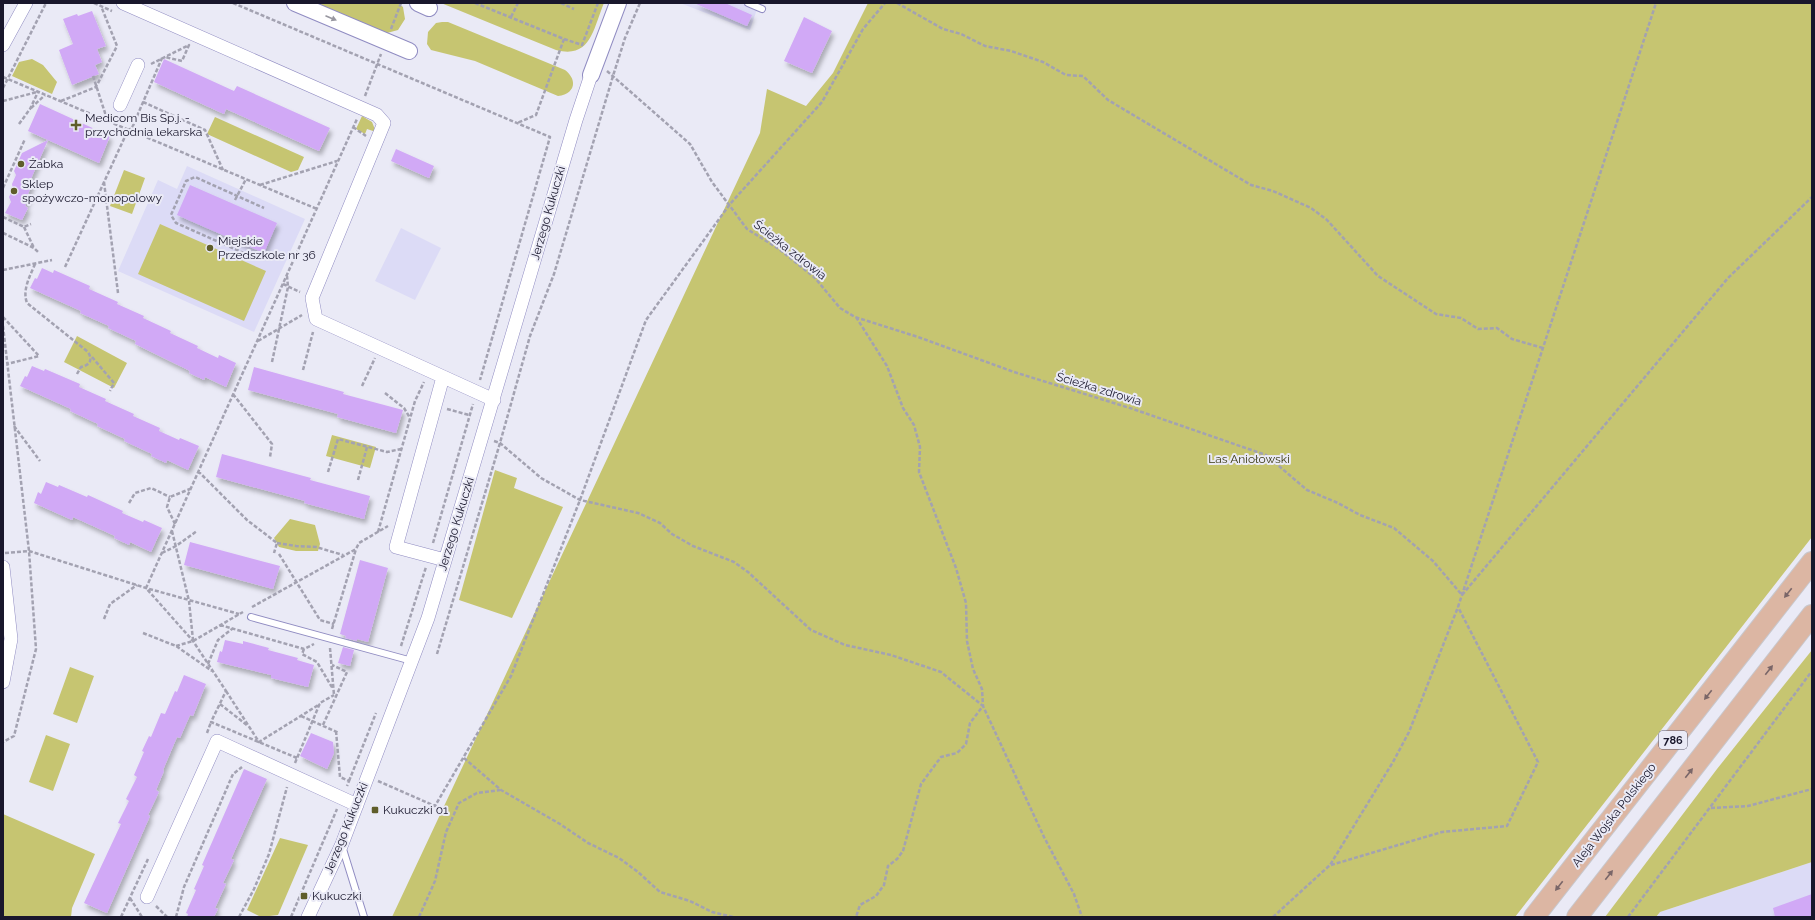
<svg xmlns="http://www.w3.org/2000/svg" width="1815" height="920" font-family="Raleway,sans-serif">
<defs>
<filter id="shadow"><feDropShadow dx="2.5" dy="4.5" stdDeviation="2" flood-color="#0004"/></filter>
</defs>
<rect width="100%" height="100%" fill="#eaeaf6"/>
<path fill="#dcdbf6" d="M680 3H759L750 30Z
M187 166 305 219 254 332 118 271 158 180 177 189Z
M401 228 441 248 415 300 375 281Z
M1812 862V917H1656L1660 912Z"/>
<path fill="#c6c571" d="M314 3H398L403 7 405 19 398 30 387 33Z
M441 3H604C593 29 591 59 556 50Z
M868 3H1812V537L1515 917H392L760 133 767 89 806 106 833 73Z
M442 22H448L565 70C578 80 575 94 558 96L475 61 431 50 427 44 428 32 436 23Z
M32 59 43 65 57 82 52 94 12 76 19 62Z
M362 116 372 122 376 132 367 129 365 134 356 129Z
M215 117 304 157 298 170 291 172 207 134Z
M124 170 145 178 132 214 110 206Z
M160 224 266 271 244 321 138 274Z
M77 336 127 363 114 388 64 362Z
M332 435 376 447 370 468 326 456Z
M495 470 517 478 514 488 563 507 512 618 459 600Z
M290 519 315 525 320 544 318 551H296L279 547 274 538Z
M1812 650V862L1660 912 1656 917H1605L1717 769Z
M70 667 94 676 77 723 53 714Z
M46 735 70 744 53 791 29 782Z
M3 814 95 854 72 908 71 917H3Z
M280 838 308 845 278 915 261 917 247 910Z"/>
<path fill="#d1a9f6" filter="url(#shadow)" d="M694 3H725L752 15 747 26Z
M92 11 106 46 97 49 102 62 95 65 99 74 72 85 59 50 73 44 63 19 77 14 78 16Z
M804 17 832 31 812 73 784 61Z
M164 59 234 91 237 86 330 128 319 151 226 109 224 114 154 82Z
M40 104 110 136 99 163 48 140 30 181 33 182 28 194 30 195 25 206 28 208 22 220 5 213 11 202 9 197 13 189 12 184 16 175 14 171 22 153 48 140 28 131Z
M396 149 434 166 429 178 391 161Z
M190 185 277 223 264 253 177 215Z
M42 268 53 273 54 270 90 286 89 289 118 302 117 304 144 316 143 318 171 331 170 333 198 346 197 348 218 358 219 355 236 363 226 387 205 377 204 380 189 373 190 371 135 344 136 341 108 328 109 326 80 313 81 311 30 288 35 278 37 279Z
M32 366 44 371 45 369 80 384 79 387 106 399 105 401 134 414 133 416 160 428 159 431 179 440 180 438 199 446 188 470 167 460 166 463 151 456 152 454 124 441 125 439 97 426 98 424 70 411 71 409 20 386 25 376 27 377Z
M254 367 344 392 343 394 403 410 396 433 337 417 338 414 248 390Z
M222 454 311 478 310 480 370 496 364 519 304 503 305 501 216 477Z
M46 482 58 487 59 485 87 497 88 495 123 511 122 513 143 522 144 520 162 528 151 552 130 542 129 545 114 538 115 536 73 517 72 520 34 503 38 492 41 494Z
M190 542 280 566 273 589 184 565Z
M360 560 388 568 368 642 357 639V641L345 638 346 636 340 634Z
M225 640 243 644V641L269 648 268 650 298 658 297 660 314 665 308 687 271 678V675L217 662 220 651 222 652Z
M343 647 354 650 350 666 338 663Z
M184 675 206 684 193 716 190 715 180 738 177 737 163 770 164 771 156 790 159 792 148 815 150 816 107 913 84 903 121 824 118 823 129 801 126 799 137 777 134 775 144 752 142 751 149 736 151 737 161 713 165 714 175 691 177 692Z
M311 733 333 742 334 753 327 769 300 756Z
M244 769 267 779 231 859 234 860 223 883 226 884 215 908 218 909 214 917H187L188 914 186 913 196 890 194 889 204 866 202 865Z
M1812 894V917H1775L1773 908Z"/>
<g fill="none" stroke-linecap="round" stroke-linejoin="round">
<g stroke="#908cc2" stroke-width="8">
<path id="service" d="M748 3 762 9
M251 617 412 661
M342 846 364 917"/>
</g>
<g stroke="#908cc2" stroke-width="14">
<path id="minor" d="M123 3 377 115 384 123 312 298 316 319 494 400
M3 45 26 3
M120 105 138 65
M443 377 396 547 445 560
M3 567 11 639 3 682
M147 897 217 741 357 805
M308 917 342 844 428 618 576 120 591 75"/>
</g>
<g stroke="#908cc2" stroke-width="18">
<path id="tertiary" d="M295 3 409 51
M418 3 429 8
M591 75 618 3"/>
</g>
<g stroke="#c8c7cc" stroke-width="22">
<path id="primary" d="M1534 917 1812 562
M1577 917 1812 615"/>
</g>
<path stroke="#a3a2b1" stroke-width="2.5" stroke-dasharray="4 2" stroke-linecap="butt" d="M94 3 112 11
M233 3 550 137 480 380
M475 3 564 39 536 115 517 123
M561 3 574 9
M897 3 943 29 961 34 985 46 1011 51 1043 62 1066 75 1083 76 1108 100 1251 185 1273 191 1311 208 1327 220 1378 276 1436 314 1461 318 1478 329 1497 328 1512 339 1543 348
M511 17 518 3
M391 29 401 3
M564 39 582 45 598 3
M151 64 189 45 182 61 165 57
M607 71 690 144 712 182 747 229 779 249 815 278 840 308 855 317 918 337 1014 372 1133 409 1266 455 1307 490 1338 503 1360 515 1394 528 1433 561 1462 595 1728 278 1812 197
M93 76 108 122
M3 77 317 209
M3 88 46 3
M365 96 381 54
M3 101 37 92
M61 101 96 87 117 46 101 6
M143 102 205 130 223 170
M31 108 45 95
M19 124 30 109 38 92
M353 127 366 136
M104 182 118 293
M260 185 337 161
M3 188 25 139
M235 200 246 179
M3 217 24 227 31 224
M24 227 34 248
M3 233 34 248 39 253
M255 258 176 223 171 215 186 181 195 177 264 208
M35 264C30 276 22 290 27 303L88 352C93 360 90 365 81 367L77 374
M65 267 128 130 132 128 162 58
M3 270 52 260
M283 284 300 292
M3 317 39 356 7 364
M856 317 887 366 903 408 914 425 920 447 919 472 956 568 966 603 967 641 973 669 982 689 983 706 1044 837 1074 894 1082 917
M3 326 29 551 36 649 14 736 3 742
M258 341 302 315
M92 357 114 383 110 391
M272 362 288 287 287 276
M303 370 313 332
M362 386 375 358
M385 393 404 408 410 418
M233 394 272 444 270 457
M447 409 469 415
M14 426 40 461
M494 441 500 443 541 478 580 500 638 513 660 523 672 534 693 546 734 562 748 572 811 630 845 645 891 655 941 672 983 706 970 723 966 744 957 753 941 757 921 784 903 851 897 859 888 866 884 885 876 896 860 905 856 917
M198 471 247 520 277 543 274 553
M328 472 338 439 387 452 401 449
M358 480 367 447
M129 503 135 493 151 488 170 497
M175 524 167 507 170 497 190 489
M172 531 189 601 193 640
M378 532 415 401 424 382
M277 543 296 546 316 547 343 555
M433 543 473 404
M5 553 29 551 146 588 239 614
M162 553 176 546 197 531
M279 554 320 620 334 624
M252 607 356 549 359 543 388 526
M104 619 110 604 137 585
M220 625 304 649 314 644
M332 629 356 549
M143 633 176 646 212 671
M176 646 193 641 243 612
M401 646 426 567
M330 648 334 695
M304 649 302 654 317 662 333 689
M437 654 500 443 530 336 554 274 613 76 625 38 640 3
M208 664 218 640 232 629
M226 691 259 742 320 704
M220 704 248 726
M301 716 339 733
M323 725 347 672 332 665
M336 731 340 777 349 781 347 786
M207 733 211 722
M297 758 211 722 226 691 193 641 146 588 357 119
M464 758 501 790 560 824 588 843 619 858 638 872 660 892 690 901 712 912 733 917
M295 763 320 703 334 695
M349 781 376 713
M378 781 435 806 511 676 580 500 646 320 730 204 822 102 863 29 885 3
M1711 808 1748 806 1812 789
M1331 865 1442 832 1507 826 1538 762 1458 607
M130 898 142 917
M156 906 167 917
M121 917 148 859
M176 917 184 887 233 774 242 767
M239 917 254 889 269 854 287 787
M291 917 337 809
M419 917 435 881 446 832 459 803 477 793 500 790
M1273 917 1330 865 1393 762 1409 732 1458 607 1656 3
M1628 917 1812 671"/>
<use href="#service" stroke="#fff" stroke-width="6"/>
<use href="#minor" stroke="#fff" stroke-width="13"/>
<use href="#tertiary" stroke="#fff" stroke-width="16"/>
<use href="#primary" stroke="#dcb6a3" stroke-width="20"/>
</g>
<defs><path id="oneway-solid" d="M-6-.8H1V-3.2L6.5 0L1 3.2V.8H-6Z"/></defs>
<use fill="#9897a0" href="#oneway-solid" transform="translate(331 18) rotate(23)"/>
<g fill="#7a6668">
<use href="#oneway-solid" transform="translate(1788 593) rotate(128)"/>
<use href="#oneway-solid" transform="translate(1769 670) rotate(-52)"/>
<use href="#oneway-solid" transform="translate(1708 695) rotate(128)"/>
<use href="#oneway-solid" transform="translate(1689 773) rotate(-52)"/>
<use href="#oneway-solid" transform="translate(1609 875) rotate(-52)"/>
<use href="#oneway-solid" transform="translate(1559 886) rotate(128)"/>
</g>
<g fill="#5f5d2a" stroke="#eaeaf6" stroke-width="1.5">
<path d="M74 119h4v4h4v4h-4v4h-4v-4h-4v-4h4z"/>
<circle cx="21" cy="164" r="4"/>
<circle cx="14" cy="191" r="4"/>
<circle cx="210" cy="248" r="4"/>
<rect x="371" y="806" width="8" height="8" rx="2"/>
<rect x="300" y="892" width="8" height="8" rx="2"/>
</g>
<g text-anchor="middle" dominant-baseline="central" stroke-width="4" stroke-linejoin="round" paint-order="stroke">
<rect fill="#eaeaf6" stroke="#585669" stroke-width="1" x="1659" y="731" width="28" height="18" rx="3"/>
<g font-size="11" font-weight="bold" fill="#19172c">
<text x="1673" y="740">786</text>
</g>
<g font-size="12" fill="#19172c" stroke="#eaeaf6" text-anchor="start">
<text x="85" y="118">Medicom Bis Sp.j. -<tspan x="85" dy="14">przychodnia lekarska</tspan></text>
<text x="29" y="164">Żabka</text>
<text x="22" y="184">Sklep<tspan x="22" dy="14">spożywczo-monopolowy</tspan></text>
<text x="218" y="241">Miejskie<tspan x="218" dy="14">Przedszkole nr 36</tspan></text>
<text x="383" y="810">Kukuczki 01</text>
<text x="312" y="896">Kukuczki</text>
</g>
<g font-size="12" fill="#19172c" stroke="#eaeaf6">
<text transform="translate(548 213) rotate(-74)">Jerzego Kukuczki</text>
<text transform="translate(790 250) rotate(38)">Ścieżka zdrowia</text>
<text transform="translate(1099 389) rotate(17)">Ścieżka zdrowia</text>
<text transform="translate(456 524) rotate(-73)">Jerzego Kukuczki</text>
<text transform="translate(1614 815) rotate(-52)">Aleja Wojska Polskiego</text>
<text transform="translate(346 828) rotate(-68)">Jerzego Kukuczki</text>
</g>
<g font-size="12" fill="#393811" stroke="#eaeaf6">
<text x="1249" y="459">Las Aniołowski</text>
</g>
</g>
<rect width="1815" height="920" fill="none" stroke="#19172c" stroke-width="8"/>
</svg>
